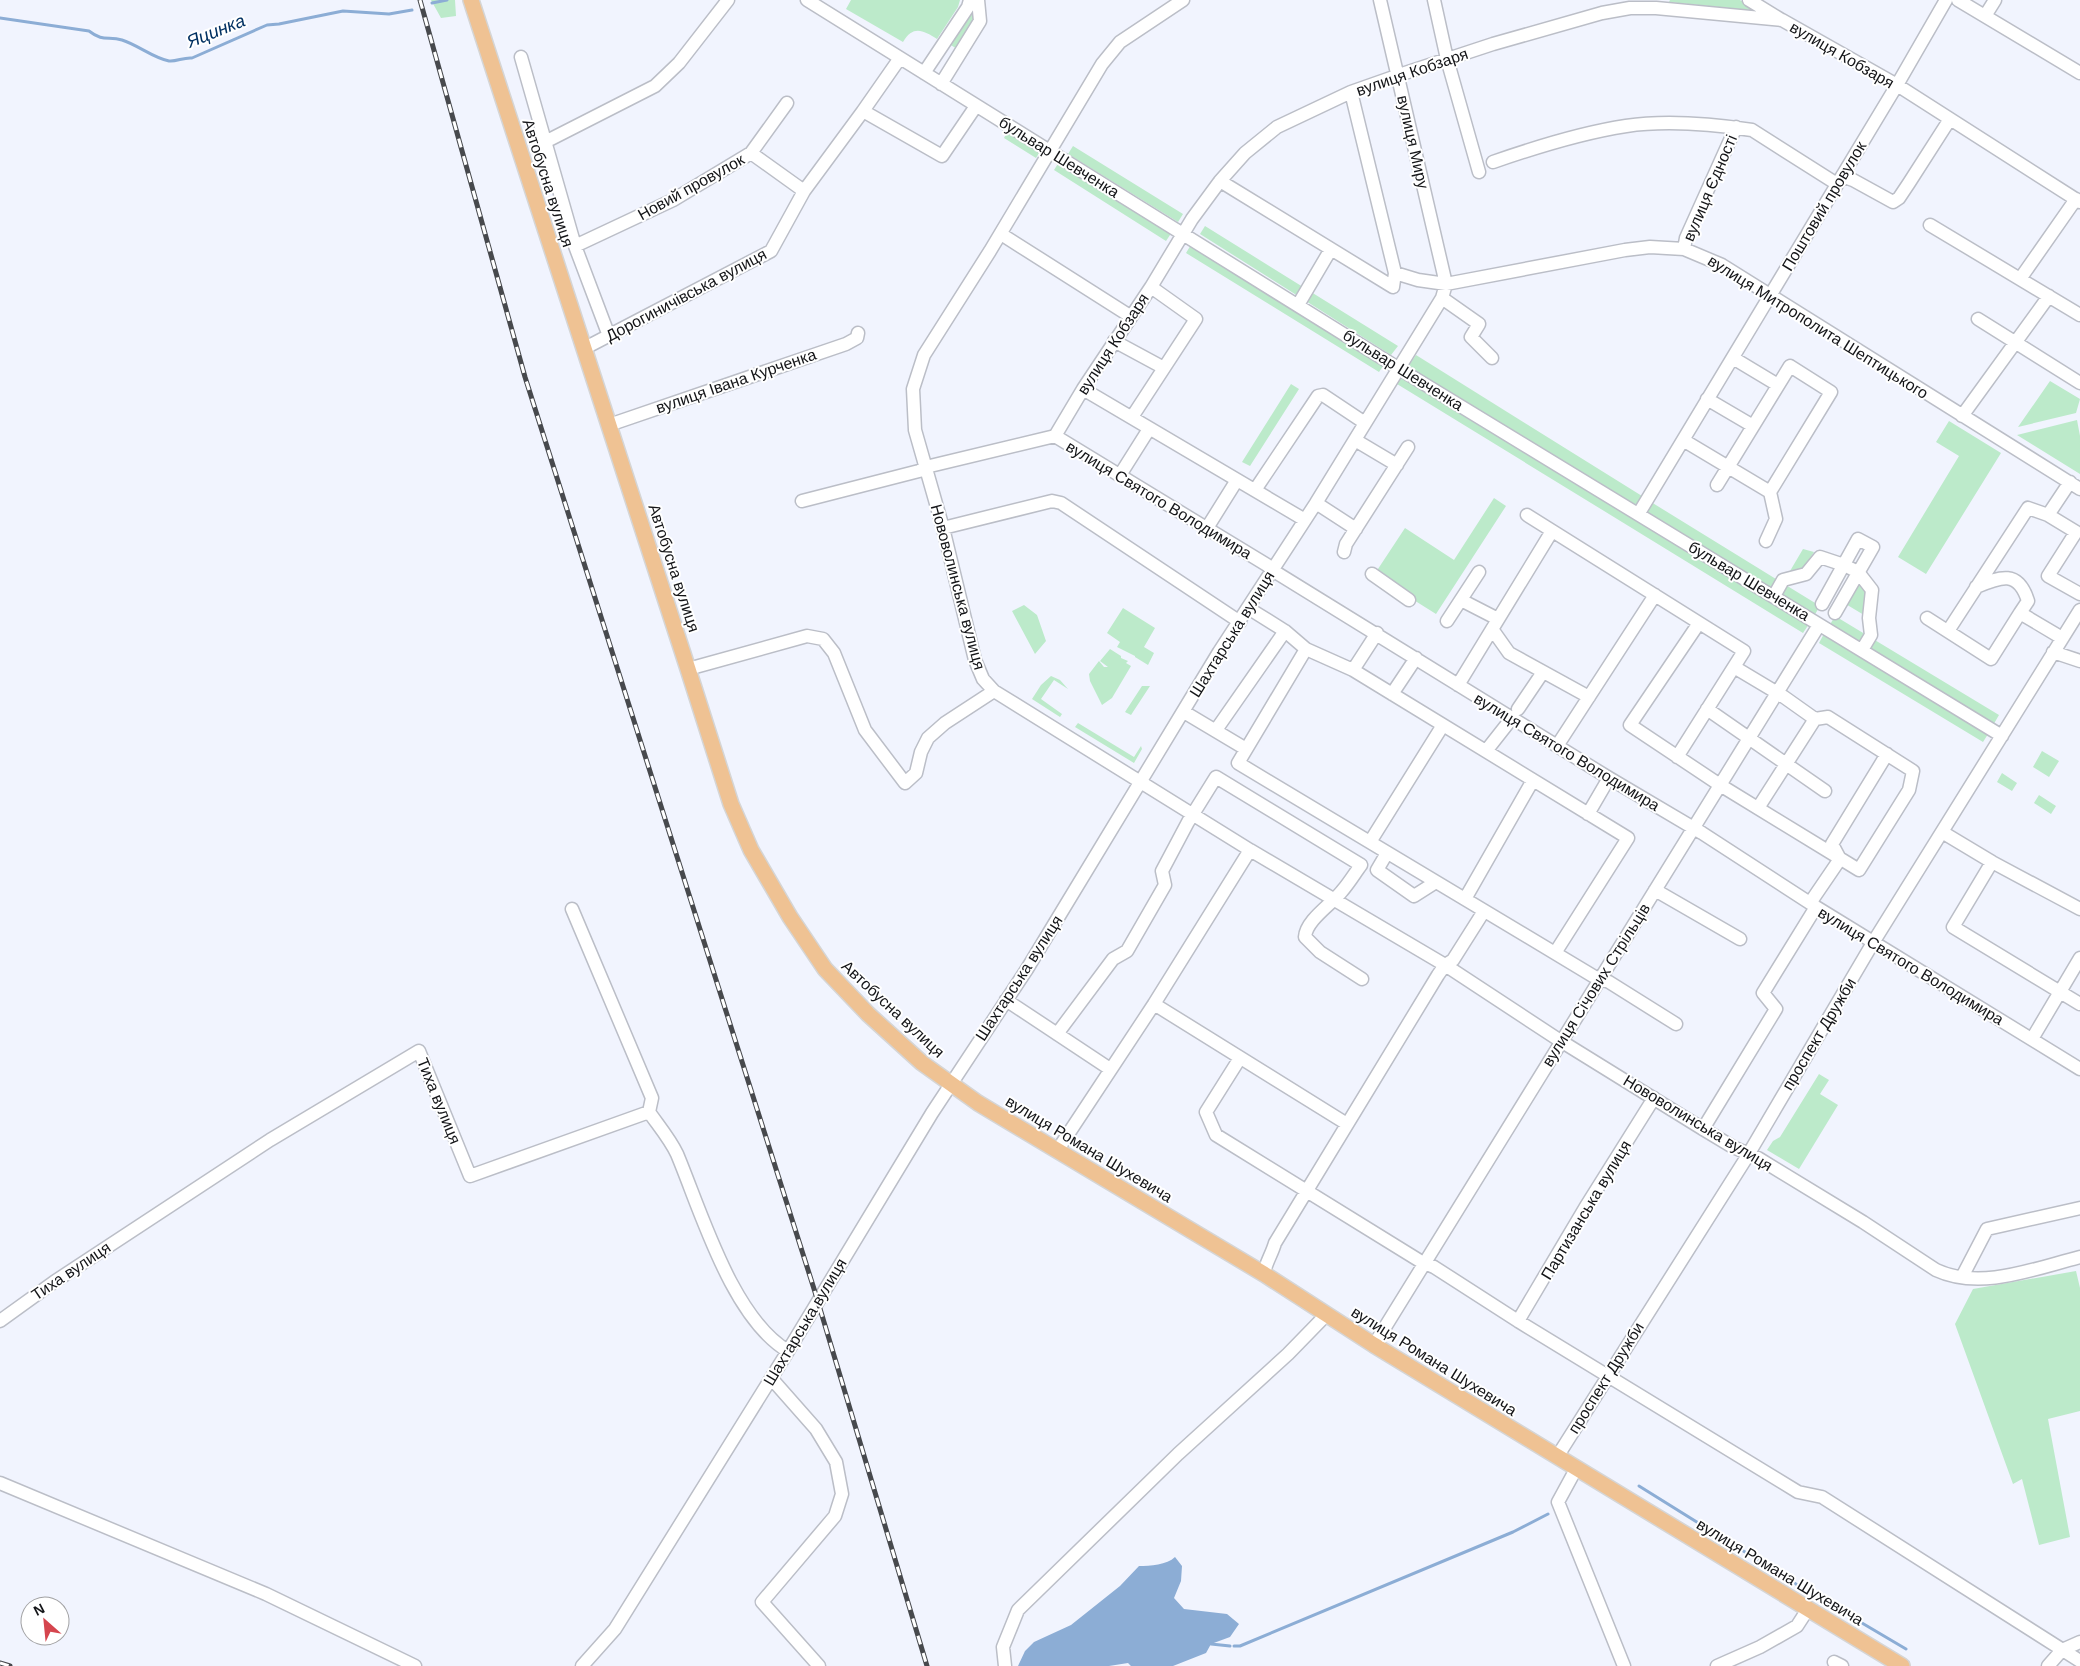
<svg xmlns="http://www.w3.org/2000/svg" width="2080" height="1666" font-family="Arial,sans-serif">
<rect width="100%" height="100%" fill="#f1f4fe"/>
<path fill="#bceaca" d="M431 0H455L456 16 441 18Z
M851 0H960L958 7 937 39C923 30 913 25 903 42L846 9Z
M1670 0H1740L1758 11 1669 2Z
M972 13 976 15 959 50 949 44Z
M1008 130 1041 150 1036 158 1004 138Z
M1073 146 1183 214 1178 222 1068 154Z
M1061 159 1172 232 1166 241 1054 170Z
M1205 226 1398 346 1391 355 1200 234Z
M1192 243 1385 363 1379 372 1186 253Z
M1416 355 1642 496 1636 505 1406 369Z
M1403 373 1811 621 1803 633 1397 384Z
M2050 381 2080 399 2076 413 2018 427Z
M1291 384 1299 389 1250 466 1242 462Z
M2077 420 2080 436V474L2017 435Z
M1949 421 2001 453 1926 574 1898 557 1959 456 1936 442Z
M1494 498 1506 506 1436 614 1374 575 1405 528 1454 560Z
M1651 502 1820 606 1814 616 1644 512Z
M1803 549 1814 552 1803 569 1790 571Z
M1864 584 1868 590 1864 615 1844 603 1853 585Z
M1024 605 1037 615 1046 641 1035 654 1012 611Z
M1123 608 1155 628 1144 647 1154 653 1148 665 1135 657V656L1117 647 1120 642 1107 633Z
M1835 616 1999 715 1992 727 1828 628Z
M1825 632 1990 731 1983 742 1819 643Z
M1110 649 1121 656V658L1128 661 1126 663 1131 666 1112 698 1102 705 1090 681 1089 674 1099 661 1104 667H1108L1100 661Z
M1051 676 1060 680 1068 689 1054 680 1041 699 1062 714 1060 717 1032 699 1041 685Z
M1142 686H1150L1131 715 1125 712Z
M1078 723 1134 757 1141 746 1142 749 1134 763 1075 727Z
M2042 751 2059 761 2049 777 2033 767Z
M2002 773 2017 783 2012 791 1997 782Z
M2039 795 2056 806 2051 814 2034 803Z
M1819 1074 1829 1080 1820 1094 1838 1105 1799 1169 1767 1150 1773 1141 1780 1137Z
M2076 1271 2080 1288V1411L2048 1419 2070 1537 2039 1545 2022 1479 2013 1484 1955 1324 1973 1289Z"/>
<path fill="#8cadd5" d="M1175 1557 1182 1566 1181 1581 1174 1598 1184 1609 1227 1614 1239 1624 1230 1637 1211 1644 1206 1653 1173 1666H1131L1128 1663 1109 1666H1018L1025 1651 1034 1642 1071 1625 1120 1586 1139 1566C1150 1566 1167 1565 1175 1557Z"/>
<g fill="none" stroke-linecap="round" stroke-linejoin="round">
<path stroke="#8cadd5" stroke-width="3" d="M432 3 447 0
M0 18 89 31C103 42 108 36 122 40 138 45 153 58 169 61 176 62 184 57 192 58L267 25 279 24 343 11 389 14 412 10
M1639 1486 1761 1562
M1779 1574 1906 1649
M1211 1644 1230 1646
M1234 1646H1240L1513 1532 1548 1514"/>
<g stroke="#bbbec7" stroke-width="15">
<path id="minor" d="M807 0 1398 368 2002 736
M1183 0 1120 42 1102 64 990 251 924 355 913 389 915 430 943 528 975 660 983 679 994 691 1250 850 1445 965 1556 1038 1703 1129 1733 1147 1758 1158 1863 1222 1936 1270C1981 1291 2036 1268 2080 1257
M1434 0 1447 59 1479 172
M1749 0 1780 19
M1958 0 2080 73
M1985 16 1995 0
M521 57 575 246 609 336
M924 73 968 7 970 0
M941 84 980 21 978 0
M863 111 900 58
M545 142 655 86 679 63 728 0
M751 153 804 191
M1493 162C1536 147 1580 133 1626 126 1666 120 1712 124 1752 130L1837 184
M1842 176 1853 180 1893 202 1899 198 1909 183 1950 119
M1220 181 1393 287 1395 273 1351 92
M1930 225 2080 315
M1001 234 1130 316
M575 246 673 200 751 153 787 103
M1684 249 1686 238 1736 127
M1395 273 1418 280 1446 284 1625 250 1650 247 1684 249 1722 265 2080 489
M2020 279 2076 199
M1442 298 1479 324 1471 337 1492 358
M1298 305 1331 249
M1978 319 2080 383
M1114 341 1164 368
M585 348 771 251 804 191 863 111 942 156 976 106
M1733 358 1778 385
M1083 389 1305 520
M1707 399 1753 426
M1962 416 2049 296
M1132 417 1196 319 1151 287
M609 425 846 344 857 338 858 333
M1055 436 1267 565 1272 570 1609 778 1702 833 1816 907 2080 1069
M1355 440 1397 465
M1683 440 1770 492
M1120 475 1149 429
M2070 482 2048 515 2076 532 2048 576 2080 594
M1717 485 1790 366 1831 392 1770 492 1776 519 1766 541
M1255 490 1318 396 1323 395 1365 423
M802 501 919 471 930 466 1055 436 1083 389 1151 287 1192 219 1220 181 1245 153 1277 127 1351 92 1405 73 1493 44 1602 13 1630 8H1656L1782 20 1897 85 2080 202
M1316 503 1356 529
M1639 513 1897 85 1946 0
M1527 515 1744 651 1677 757
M943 528 1052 501 1061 503 1240 622
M1207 528 1237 480
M1344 552 1346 544 1408 447
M1372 574 1409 600
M1976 587C2000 577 2018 569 2028 601L2020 613 2062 638
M1774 596 1783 580 1806 574 1820 557 1844 565 1858 572 1872 590 1869 618 1871 635 1862 650
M1461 600 1498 619
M1822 604 1858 539 1873 547 1835 613
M1248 608 1285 631 1306 649 1353 670 1628 838 1555 953
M1927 618 1991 659 2020 613
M1447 621 1479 572
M1699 623 1630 725 1720 785 1859 870 1909 790 1913 771 1828 717 1815 719 1784 697 1734 667
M1492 629 1509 653 1589 697
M1948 631 2028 508 2048 515
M1306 649 1238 763 1593 976 1609 982 1676 1024
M2053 652 2080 661
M688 669 807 636 823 639 834 653 865 730 905 783 916 773 921 752 928 738 945 723 994 691
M1353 670 1377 633
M1458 685 1552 531
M1392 694 1416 658
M1518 709 1543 672
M1707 709 1825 791
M1184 712 1246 749
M1216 730 1285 631
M1557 746 1655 595
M1486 751 1512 718
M1758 808 1815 719
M1588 814 1609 778
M1942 832 1992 862 2080 909
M1370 842 1443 725
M1387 853 1377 870 1414 896 1436 882
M1992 862 1953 927 2080 1004
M1655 890 1740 939
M1465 899 1533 780
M1810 903 1840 859 1832 844 1887 754
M572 909 652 1098 649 1112
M1006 1000 1110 1069
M1154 1004 1347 1124
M1057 1034 1113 959 1127 951 1165 885 1162 871 1188 822 1216 777 1361 865C1355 873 1349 883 1342 891 1332 904 1306 920 1305 937L1320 952 1362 979
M2032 1039 2080 958
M1240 1058 1206 1112 1216 1135 1420 1261 1434 1267 1518 1321 1798 1492 1822 1497 2080 1661
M1703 1129 1776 1009 1763 993 1816 907
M1057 1151 1154 1004 1250 850
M1264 1274C1265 1264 1272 1254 1275 1243L1438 975 1445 965 1453 960 1484 911
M1962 1277 1987 1229 2080 1208
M0 1321 54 1282 270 1140 419 1051 470 1176 649 1112C658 1125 670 1139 677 1154 701 1211 732 1318 788 1351
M1518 1321 1585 1208 1654 1098
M1374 1345 1819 625
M771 1378 816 1429 836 1462 842 1494 835 1516 762 1602 819 1666
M1557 1457 1745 1160 1874 941 2080 610
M1576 1469 1558 1502 1624 1666
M0 1483 266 1594 415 1666
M1834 1662 1842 1666
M582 1666 615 1629 785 1356 932 1113 1027 969 1219 652 1316 503 1442 298 1446 284 1380 0
M1005 1666 1003 1647 1018 1610 1178 1454 1288 1354 1326 1315
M1717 1666 1760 1647 1797 1626 1808 1609
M2048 1666 2062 1650 2080 1642"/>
</g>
<g stroke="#d5d5d5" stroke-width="18">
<path id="major" d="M471 0 688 669 731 804 751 850 790 917 825 969 868 1014 922 1063 978 1103 1264 1274 1374 1345 1902 1666"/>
</g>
<use href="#minor" stroke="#fff" stroke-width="12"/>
<use href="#major" stroke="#efc293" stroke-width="15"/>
<g stroke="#47494d" stroke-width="5">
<path id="rail" d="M420 0 525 377 815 1292 927 1666
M0 1663 10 1666"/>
</g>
<use href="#rail" stroke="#fff" stroke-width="3" stroke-dasharray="9" stroke-linecap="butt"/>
</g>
<g text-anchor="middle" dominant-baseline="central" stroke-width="4" stroke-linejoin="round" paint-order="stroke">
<g font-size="16" fill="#141518" stroke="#fff">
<text transform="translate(1842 55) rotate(30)">вулиця Кобзаря</text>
<text transform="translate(1412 72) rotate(-19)">вулиця Кобзаря</text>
<text transform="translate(1413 142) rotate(77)">вулиця Миру</text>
<text transform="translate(1059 157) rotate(32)">бульвар Шевченка</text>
<text transform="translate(548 183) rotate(72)">Автобусна вулиця</text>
<text transform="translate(691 187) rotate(-29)">Новий провулок</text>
<text transform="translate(1710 188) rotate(-67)">вулиця Єдності</text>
<text transform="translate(1824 206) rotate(-59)">Поштовий провулок</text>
<text transform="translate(686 295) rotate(-28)">Дорогиничівська вулиця</text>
<text transform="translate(1818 327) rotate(32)">вулиця Митрополита Шептицького</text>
<text transform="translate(1113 344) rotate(-57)">вулиця Кобзаря</text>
<text transform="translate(1403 370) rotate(32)">бульвар Шевченка</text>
<text transform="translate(736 381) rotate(-19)">вулиця Івана Курченка</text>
<text transform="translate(1159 500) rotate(31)">вулиця Святого Володимира</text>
<text transform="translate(674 568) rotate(72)">Автобусна вулиця</text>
<text transform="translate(1749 581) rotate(31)">бульвар Шевченка</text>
<text transform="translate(958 587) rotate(75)">Нововолинська вулиця</text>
<text transform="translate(1232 634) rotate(-58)">Шахтарська вулиця</text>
<text transform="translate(1567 752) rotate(31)">вулиця Святого Володимира</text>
<text transform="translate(1911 966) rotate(31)">вулиця Святого Володимира</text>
<text transform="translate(1019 978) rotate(-57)">Шахтарська вулиця</text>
<text transform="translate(1596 985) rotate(-58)">вулиця Січових Стрільців</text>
<text transform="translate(893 1009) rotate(43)">Автобусна вулиця</text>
<text transform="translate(1819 1034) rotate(-59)">проспект Дружби</text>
<text transform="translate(439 1101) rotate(68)">Тиха вулиця</text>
<text transform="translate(1698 1123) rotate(31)">Нововолинська вулиця</text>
<text transform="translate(1089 1149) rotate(31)">вулиця Романа Шухевича</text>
<text transform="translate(1586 1210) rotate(-59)">Партизанська вулиця</text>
<text transform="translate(71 1271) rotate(-34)">Тиха вулиця</text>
<text transform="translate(805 1322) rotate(-59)">Шахтарська вулиця</text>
<text transform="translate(1434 1361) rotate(32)">вулиця Романа Шухевича</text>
<text transform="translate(1606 1378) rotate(-58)">проспект Дружби</text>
<text transform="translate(1780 1572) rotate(31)">вулиця Романа Шухевича</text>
</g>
<g font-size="18" font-style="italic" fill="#003061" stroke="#fff">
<text transform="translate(216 31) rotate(-22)">Яцинка</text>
</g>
</g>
<g transform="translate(45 1621) rotate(333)"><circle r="24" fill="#ffffff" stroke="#a1a1a3"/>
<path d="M0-4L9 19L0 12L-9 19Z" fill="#d5454e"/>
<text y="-8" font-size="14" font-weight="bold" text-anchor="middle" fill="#141518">N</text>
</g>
</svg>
